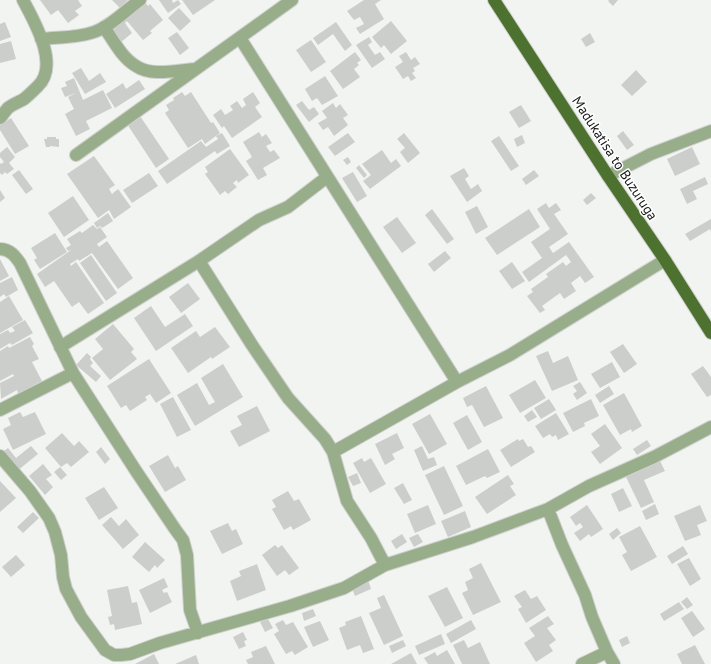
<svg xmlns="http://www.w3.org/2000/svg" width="711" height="664" font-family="'PT Sans',sans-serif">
<rect width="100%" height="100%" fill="#f2f4f1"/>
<path fill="#cccecb" d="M40 0H78L82 6 75 11 79 15 68 23 58 10 51 15Z
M112 0H128L120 8Z
M144 0H148L145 2 148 6 150 4 163 20 150 31 152 33 143 40 127 21 125 23 132 33 120 43 109 28Z
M159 0H172L173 3 178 0 181 4 168 13Z
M182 0H215L193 15Z
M364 0H381L375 4 384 19 360 34 356 28 364 24 360 17 354 20 347 11Z
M609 0H618L613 6 608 1Z
M179 8 191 21 180 31 168 18Z
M391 21 407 41 391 54 384 45 381 48 372 37Z
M5 22 11 37 0 41V24Z
M336 22 352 45 345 51 333 34 318 45 313 38Z
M177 32 189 48 180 55 168 38Z
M590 33 595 42 586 47 581 39Z
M369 37 372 42 368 45 375 55 380 52 385 59 372 68 356 45Z
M311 40 326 62 311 72 296 50Z
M11 41 16 59 0 63V44Z
M355 52 361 60 357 63 359 65 354 69 360 77 343 89 330 71Z
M406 52 411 60 415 57 420 64 413 68 415 71 412 73 416 78 411 81 408 76 403 79 395 67 403 62 399 56Z
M81 68 89 81 100 73 106 82 85 94 72 73Z
M636 70 647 82 632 96 621 85Z
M325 76 338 96 322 105 317 98 312 101 305 89Z
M74 78 83 100 103 90 112 108 86 121 90 129 76 136 65 114 74 109 68 97 76 93 65 97 61 88 67 86 65 82Z
M139 80 145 89 115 108 106 94 123 83 126 89Z
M182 92 185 96 191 92 211 123 213 122 220 133 205 144 202 139 188 148 165 113 169 110 166 105 174 100 173 98Z
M253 92 260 103 255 107 262 117 232 138 224 126 222 128 213 115 221 109 225 115 233 110 230 106 237 101 242 108 246 105 243 99Z
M302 101 309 110 314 107 319 114 309 122 296 105Z
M333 103 336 108 340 104 348 115 343 118 348 125 334 136 328 127 323 130 318 123 327 118 322 111Z
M521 105 531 121 519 128 509 112Z
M140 116 169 159 156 168 127 124Z
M11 118 29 146 15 154 0 130V125Z
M623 131 634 145 627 150 617 136Z
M259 132 262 137 266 134 272 143 266 146 270 152 274 150 280 158 263 168 267 175 258 180 246 161 252 157 243 142Z
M222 133 230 146 217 154 215 151 167 184 158 171 201 141 206 147 218 139 216 136Z
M348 133 355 142 335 156 328 147Z
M404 133 420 153 408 163 400 152 405 148 397 139Z
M522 135 525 143 517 147 514 139Z
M499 136 519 166 511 171 491 141Z
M47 137H56V139H59V147L50 146V147H46L44 139H47Z
M7 147 15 157 9 163 14 169 7 174 5 172 2 175 0 173V163L1 164 4 162 0 157V153Z
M692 147 700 164 675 176 667 159Z
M230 149 249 175 238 183 237 180 233 183 237 187 228 194 225 191 220 195 205 174 208 172 205 167Z
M382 150 391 163 396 159 401 166 370 189 363 181 371 175 362 164Z
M94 156 115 185 109 189 112 194 118 189 131 207 114 219 109 210 98 218 67 174Z
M348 157 351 162 347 165 343 160Z
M359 165 367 175 364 178 356 168Z
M464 168 469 176 465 179 471 189 478 184 482 191 467 202 450 176Z
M19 170 33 189 26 194 12 175Z
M534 170 539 176 526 185 522 179Z
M353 172 367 196 357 202 342 178Z
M149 173 158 186 132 203 123 190Z
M705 177 708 184 693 191 697 199 687 204 680 189Z
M0 190 5 198 0 202Z
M591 193 596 198 587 205 583 200Z
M73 196 89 220 64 237 48 213Z
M546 203 549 208 556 203 561 210 554 214 568 234 549 247 553 253 569 242 594 277 585 283 580 276 571 283 576 291 564 299 560 293 542 306 545 310 540 313 527 296 533 292 531 289 548 277 546 274 563 262 566 266 571 262 566 255 529 282 522 272 542 258 531 242 550 229 537 209Z
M477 206 488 227 476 234 465 212Z
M432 209 454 239 447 244 425 215Z
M529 209 540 227 497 255 485 238Z
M108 213 113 221 102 228 100 226 97 228 94 223Z
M397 217 416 243 402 253 383 227Z
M711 219V232L710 229 690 241 685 234Z
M93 225 97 229 100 227 107 237 97 244 99 247 107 241 133 278 118 289 92 253 79 261 78 259 70 264 71 266 76 262 104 303 88 314 79 302 72 307 54 281 45 287 37 274 71 250 68 251 66 248 71 245 67 239 80 231 82 233Z
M55 233 67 252 40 269 34 260 37 258 31 248Z
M445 251 451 258 434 272 428 264Z
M91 255 117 293 106 301 80 263Z
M0 259 9 276 0 281Z
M512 262 525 281 512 289 499 271Z
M12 277 18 290 6 297 4 294 0 297V283Z
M188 283 200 299 181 313 169 297Z
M9 296 23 320 0 333V302Z
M151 306 165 327 185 314 193 326 156 351 134 318Z
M25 320 33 333 12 345 10 343 0 349V334L8 330 10 333 15 331 12 327Z
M113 324 134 349 131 352 137 359 110 380 92 358 103 349 95 339Z
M215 327 230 347 212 359 211 357 188 373 171 348 196 331 200 337Z
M30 337 34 344 32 346 39 359 32 362 42 381 18 394 17 390 1 399 0 383 14 376 13 374 0 381V351L8 346 9 348Z
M623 344 637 364 624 373 610 352Z
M548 351 553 363 568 356 578 380 552 391 536 356Z
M87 353 91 357 90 359 93 363 90 366 101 376 96 382 76 365Z
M149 359 171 393 156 403 150 394 145 397 147 400 130 411 126 405 121 408 107 386Z
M612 362 620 377 600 388 591 374Z
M223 364 243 397 195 426 177 395 197 383 209 405 215 402 201 378Z
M703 366 711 377V395L707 397 691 374Z
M535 380 546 398 520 413 509 395Z
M580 382 587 393 577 400 573 394 577 391 573 386Z
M486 386 503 418 484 427 472 405 467 407 463 398Z
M609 386 614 394 600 403 595 395Z
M624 393 642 426 632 432 631 429 620 435 603 405Z
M173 397 191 430 177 437 160 404Z
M549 399 556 410 541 419 534 408Z
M591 399 599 416 584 423 585 426 573 432 563 413Z
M257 406 270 431 239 447 230 431 242 425 237 416Z
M532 410 537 417 528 422 524 416Z
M20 412 23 417 35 412 46 434 13 450 3 429 11 425 8 418Z
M556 413 569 434 558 440 556 435 552 437 550 434 543 438 535 426Z
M430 414 447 444 429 454 412 424Z
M467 415 482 442 468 450 453 423Z
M605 424 622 448 600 464 591 452 600 446 591 434Z
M62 433 74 446 79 441 89 452 71 467 67 463 61 467 45 448Z
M397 433 404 448 392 454 395 459 385 465 375 444Z
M518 439 519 441 523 439 528 447 531 446 535 452 511 467 500 450Z
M647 440 651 446 637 455 633 449Z
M31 446 38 454 17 471 1 453 8 448 16 458Z
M422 446 428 459 434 457 437 465 423 471 414 450Z
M101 447 110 459 105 464 96 452Z
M488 449 500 472 487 478 485 476 466 485 456 466Z
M168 455 175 468 178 466 186 480 165 492 149 466Z
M362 458 364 462 371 458 386 484 370 493 353 463Z
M660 461 665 471 644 480 654 502 641 508 626 477Z
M43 464 52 475 46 479 53 487 45 495 29 476Z
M444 466 463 506 444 515 425 475Z
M60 467 67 475 61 480 54 472Z
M357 473 361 483 353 486 348 477Z
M508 475 514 484 510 486 516 495 487 514 475 497Z
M0 481 16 498 0 512Z
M403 483 412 500 404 504 394 488Z
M104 487 118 508 99 520 85 498Z
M623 488 632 506 619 512 611 494Z
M288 491 294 501 299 499 311 520 293 530 291 526 284 530 272 509 276 507 272 500Z
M655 504 659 514 646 520 642 511Z
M428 505 436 524 415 533 407 514Z
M587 505 603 529 591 537 589 534 580 541 574 533 583 527 580 523 576 526 570 517Z
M700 505 707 521 697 525 701 535 685 541 674 516Z
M465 511 471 527 448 537 441 521Z
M33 512 39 518 23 533 17 527Z
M111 517 119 526 126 519 139 535 123 549 102 525Z
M228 523 232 531 236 529 243 544 222 554 210 531Z
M640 526 657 557 631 571 622 555 627 552 619 537Z
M617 528 621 533 613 540 609 534Z
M402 534 407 542 396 549 391 541Z
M418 534 423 542 414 547 409 538Z
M145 542 165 560 157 568 155 565 149 572 132 557Z
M275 545 278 548 282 545 299 568 289 575 285 570 277 576 262 555Z
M683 546 688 554 672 564 667 556Z
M16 555 25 565 11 577 2 567Z
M689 558 701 579 690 586 677 564Z
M481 563 501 602 473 615 462 593 468 590 465 582 473 578 469 569Z
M257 564 266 590 237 601 230 581 241 576 239 571Z
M164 578 168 587 162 590 164 593 167 592 172 602 150 613 139 590Z
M368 580 371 589 355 596 351 586Z
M128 586 132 603 137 602 142 624 115 630 114 624 110 625 108 617 112 616 107 590Z
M447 587 463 618 445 627 428 596Z
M525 590 531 599 537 596 546 610 526 623 518 609 522 607 514 596Z
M384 595 403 636 384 645 369 613 381 608 377 598Z
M687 597 693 605 687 609 681 602Z
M679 602 684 609 664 621 660 614Z
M313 609 316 616 304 621 302 613Z
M692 611 705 629 693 637 681 618Z
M361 616 374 649 363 653 360 645 347 650 339 628 346 625 345 622Z
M548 616 554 624 547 628 556 640 549 645 553 651 536 662 524 643 535 636 529 628Z
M268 619 273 628 265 632 260 622Z
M283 620 286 625 293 622 308 647 295 655 292 651 286 654 274 634 279 631 275 624Z
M471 620 476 629 451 643 446 634Z
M320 621 329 640 313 647 304 627Z
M243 632 247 640 244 641 246 646 239 649 233 637Z
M441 634 445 644 419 655 415 646Z
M627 636 630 643 622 647 619 640Z
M403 640 406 646 392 653 389 646Z
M464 640 468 648 480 642 490 664H462L453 645Z
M695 645 705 664H682L677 654Z
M266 646 275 664H248L246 660 253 657 251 652Z
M447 650 455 664H428L424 658 435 652 437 656Z
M411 653 417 664H391Z
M154 654 159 664H135Z
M196 655 199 664H175Z"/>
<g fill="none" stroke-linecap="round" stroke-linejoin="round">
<g stroke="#ced0ce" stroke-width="14">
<path id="minor" d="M104 27C113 40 122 58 136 66 152 77 177 70 195 69
M240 38 457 382
M41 39C58 37 78 38 94 32 111 26 125 11 140 0
M0 118C3 115 5 111 8 108 13 104 19 102 24 99 29 95 34 90 38 86 60 65 34 21 23 0
M76 155 292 0
M608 176 651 154 711 131
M0 249C10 249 15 256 20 263L73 373 136 471 175 529 183 540 187 555 190 610 198 633
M199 261 252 345 288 398 325 439 333 452 347 501 371 538 385 565
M60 347 199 261 259 220 288 207 327 177
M0 410 73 373
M333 452 457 382 510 355 665 260
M0 456 30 491 49 518 55 532 61 555 63 577 66 589 81 617 105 650 114 655H121L130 654 160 643 290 606 344 588 385 565 473 537 548 509 589 486 654 457 711 427
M548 509 562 545 585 595 592 617 607 652 614 664
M582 664 607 652"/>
</g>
<g stroke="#ced0ce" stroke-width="14">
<path id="major" d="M494 0 608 176 665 260 711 333"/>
</g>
<use href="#minor" stroke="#98ad89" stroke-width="12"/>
<use href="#major" stroke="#4d712e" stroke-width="12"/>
</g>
<g text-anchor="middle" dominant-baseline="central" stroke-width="3" stroke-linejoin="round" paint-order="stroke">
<g font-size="14" fill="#141514" stroke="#fff">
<text transform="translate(615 158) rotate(57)">Madukatisa to Buzuruga</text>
</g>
</g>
</svg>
